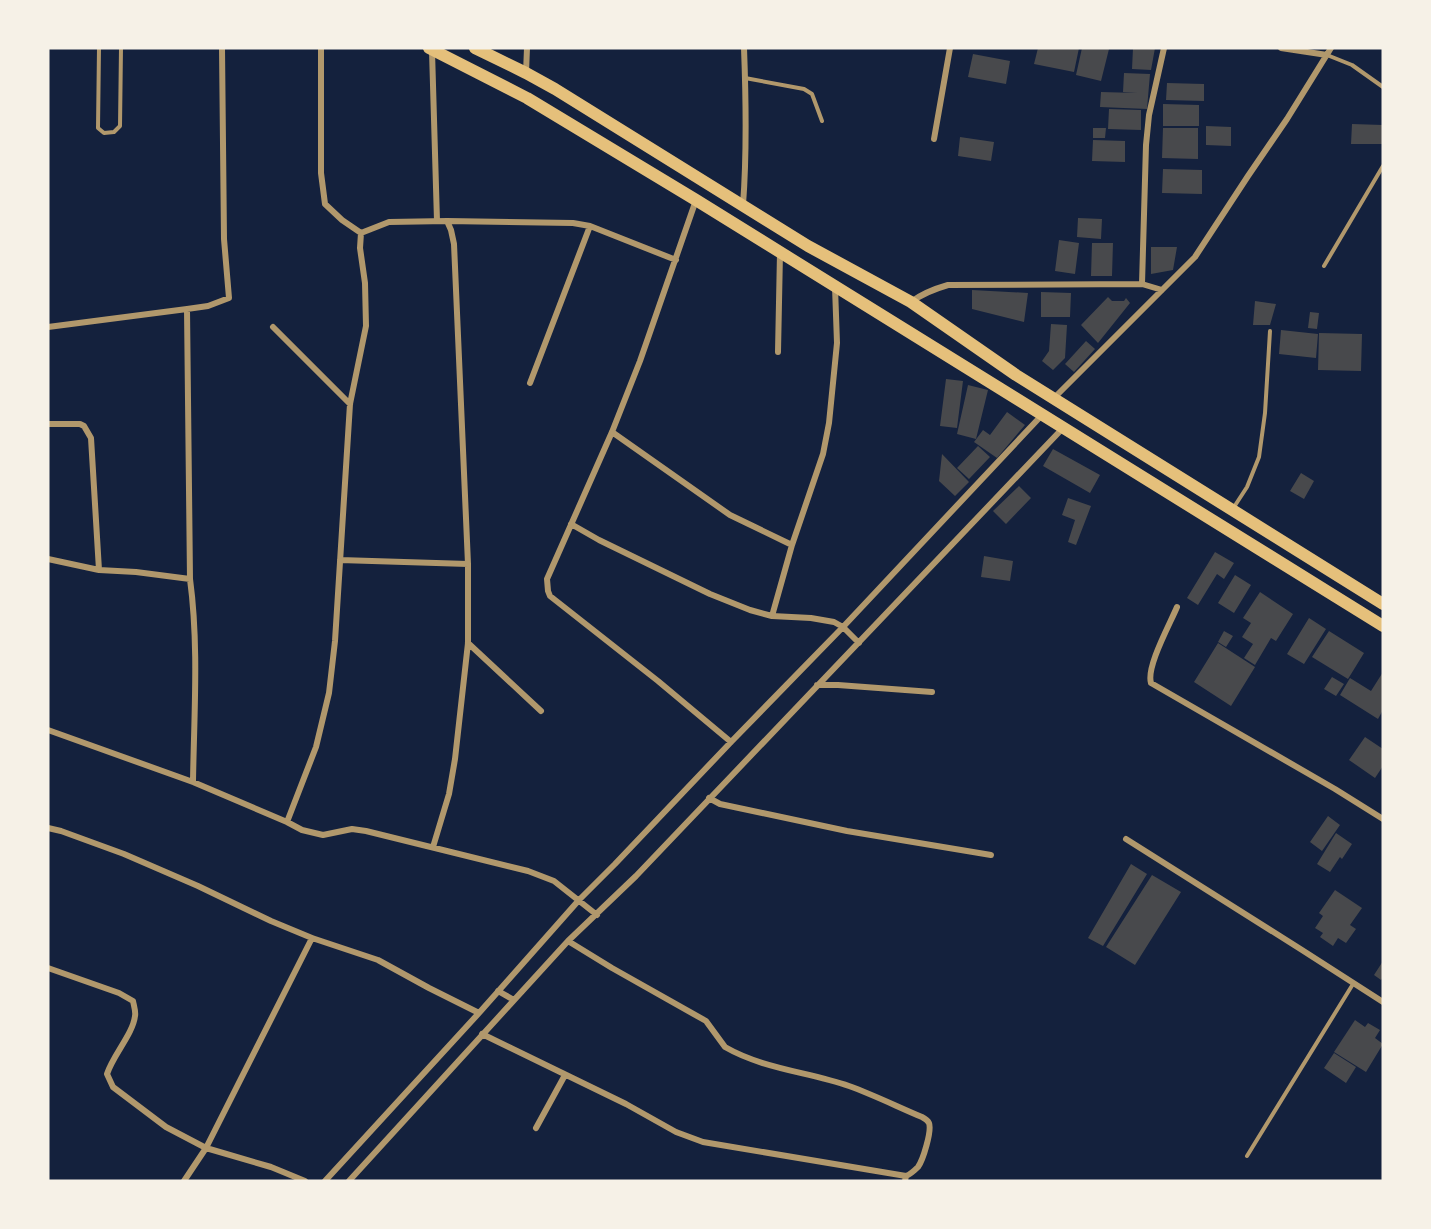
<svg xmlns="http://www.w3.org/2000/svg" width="1431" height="1229" font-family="Helvetica,sans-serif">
<rect width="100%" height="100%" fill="#14213d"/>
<path fill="#48494c" d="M1038 48H1079L1074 72 1034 64Z
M1082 48 1109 49 1101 81 1076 75Z
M1133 48H1155L1151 70 1132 69Z
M973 54 1010 61 1006 84 968 77Z
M1124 73 1150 74 1147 109 1100 107 1101 92 1137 93 1123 92Z
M1167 83 1204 84V101L1166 100Z
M1163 104 1199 105V126H1163Z
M1109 109 1141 110V130L1108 129Z
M1352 124 1383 125V144H1351Z
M1206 126 1231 127V146L1206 145Z
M1093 128H1106L1105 138H1093Z
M1163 128H1198V159L1162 158Z
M960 137 994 142 991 161 958 156Z
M1093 140 1125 141V162L1092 161Z
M1163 169 1202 170V194L1162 193Z
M1078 218 1102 219 1101 239 1077 237Z
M1059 240 1079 243 1075 274 1055 271Z
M1092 243H1113L1112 276H1091Z
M1151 247H1177L1173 270 1151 274Z
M972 290 1028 293 1024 322 972 309Z
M1041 292 1071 293 1070 317H1041Z
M1108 297 1112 301H1124L1126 298 1130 303 1098 343 1081 325Z
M1255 301 1276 304 1270 325H1253Z
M1310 312 1319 313 1317 329 1308 328Z
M1051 324 1067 325 1065 358 1053 370 1042 361 1049 351Z
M1281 330 1318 334 1316 358 1279 354Z
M1319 333 1362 334 1361 371 1318 370Z
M1086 341 1095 349 1074 372 1065 364Z
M946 379 963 381 957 428 940 426Z
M968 385 988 390 976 439 957 434Z
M1007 412 1025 425 997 458 974 442 983 430 990 435Z
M978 446 990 457 969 479 957 468Z
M1053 449 1100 475 1090 493 1043 466Z
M942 454 969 482 955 496 939 481Z
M1301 473 1314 481 1304 499 1290 491Z
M1019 486 1031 498 1006 524 993 511Z
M1068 498 1091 506 1076 545 1068 542 1075 520 1062 515Z
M1215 552 1234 563 1224 579 1217 574 1198 605 1187 598Z
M984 556 1013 561 1010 581 981 577Z
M1235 575 1251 585 1234 613 1218 603Z
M1260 592 1293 614 1276 641 1271 638 1255 665 1244 658 1253 644 1242 637 1251 623 1243 618Z
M1309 618 1326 629 1304 664 1287 654Z
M1224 631 1233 636 1226 647 1218 642Z
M1329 631 1364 653 1348 679 1312 657Z
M1218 643 1255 667 1231 706 1194 682Z
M1383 672V710L1378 719 1340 695 1350 678 1371 691Z
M1332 677 1344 684 1336 696 1324 689Z
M1365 737 1383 749V766L1375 778 1349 760Z
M1328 816 1340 825 1322 851 1310 842Z
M1336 833 1352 844 1342 859 1340 857 1330 872 1317 864Z
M1131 864 1147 874 1103 946 1088 938Z
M1152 875 1181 892 1135 965 1106 947Z
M1335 890 1362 908 1350 925 1356 929 1346 943 1338 938 1333 946 1320 937 1323 933 1315 928 1323 916 1319 913Z
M1383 961V977L1381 980 1374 975Z
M1355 1020 1365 1027 1368 1023 1380 1030 1375 1038 1383 1044 1366 1072 1334 1052Z
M1334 1053 1356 1067 1346 1083 1324 1068Z"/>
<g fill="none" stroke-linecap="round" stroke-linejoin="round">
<path stroke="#b1986c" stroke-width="4" d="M99 48 98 128 104 133 114 132 120 126 121 48
M1327 55 1352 65 1383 87
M745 78 804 89 812 94 822 121
M1324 266 1383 166
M1234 507 1247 487 1259 457 1265 413 1270 331
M1247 1156 1353 984"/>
<path stroke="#b1986c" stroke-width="6" d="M1281 48 1327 55
M432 51 437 221
M526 73 527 48
M934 139 950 48
M696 200 640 361 612 432 547 579 548 591 550 596 658 681 731 742
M743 205C747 153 746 100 744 48
M361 233 389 222 447 221 573 223 590 226 676 260
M1142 284 1146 145 1149 115 1164 48
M911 302C923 293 934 289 948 285L1142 284 1162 290
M48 327 187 309 208 306 229 298 224 239 222 48
M273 327 350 404
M778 352 780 253
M530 383 590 226
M1054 398 1195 257 1248 176 1287 119 1331 48
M48 424H80L84 426 91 438 99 570
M612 432 730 515 792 545
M571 524 599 540 710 594 750 610 772 616 811 618 834 622 843 627 859 643
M48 559 99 570 136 572 190 579 187 309
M340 560 468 564
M190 579C199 646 194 714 193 782
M1177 607C1170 624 1146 667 1151 683L1335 789 1383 819
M772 616 792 545 823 454 829 423 837 343 835 287
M468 643 541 711
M817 685H838L932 692
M48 730 193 782 287 822 302 830 323 835 352 829 366 831 528 871 554 881 597 915
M709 798 720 804 847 831 991 855
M287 822 316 747 329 693 335 641 350 404 366 326 365 283 360 248 361 233 342 220 325 204 321 173V48
M48 828 61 831 124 854 198 886 271 921 312 938 378 960 429 988 479 1013
M1126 839 1302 950 1383 1002
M433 847 449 794 455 759 468 643V564L454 244 451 230 447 221
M568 941 612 968 706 1021 725 1047C763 1069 809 1072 849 1086 874 1095 898 1107 922 1117 924 1118 928 1121 929 1123 932 1131 923 1160 918 1167 914 1171 911 1174 906 1176L905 1181
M48 968 119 993 133 1001C134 1006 136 1012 135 1016 133 1034 113 1055 107 1074L113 1087 166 1127 206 1148 271 1167 305 1181
M498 991 514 1000
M482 1034 626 1104 676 1132 703 1142 906 1176
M536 1128 565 1075
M184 1181 206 1148 312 938
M325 1181 479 1013 579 900 615 864 731 742 843 627 1042 415
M349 1181 568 941 636 876 1063 428"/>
<path stroke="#e5c07b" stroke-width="12" d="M429 48 527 98 696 200 1383 626
M475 48 526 73 555 89 808 246 911 302 1016 375 1383 604"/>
</g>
<rect width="1431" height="1229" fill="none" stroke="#f6f1e7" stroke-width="99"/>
</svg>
